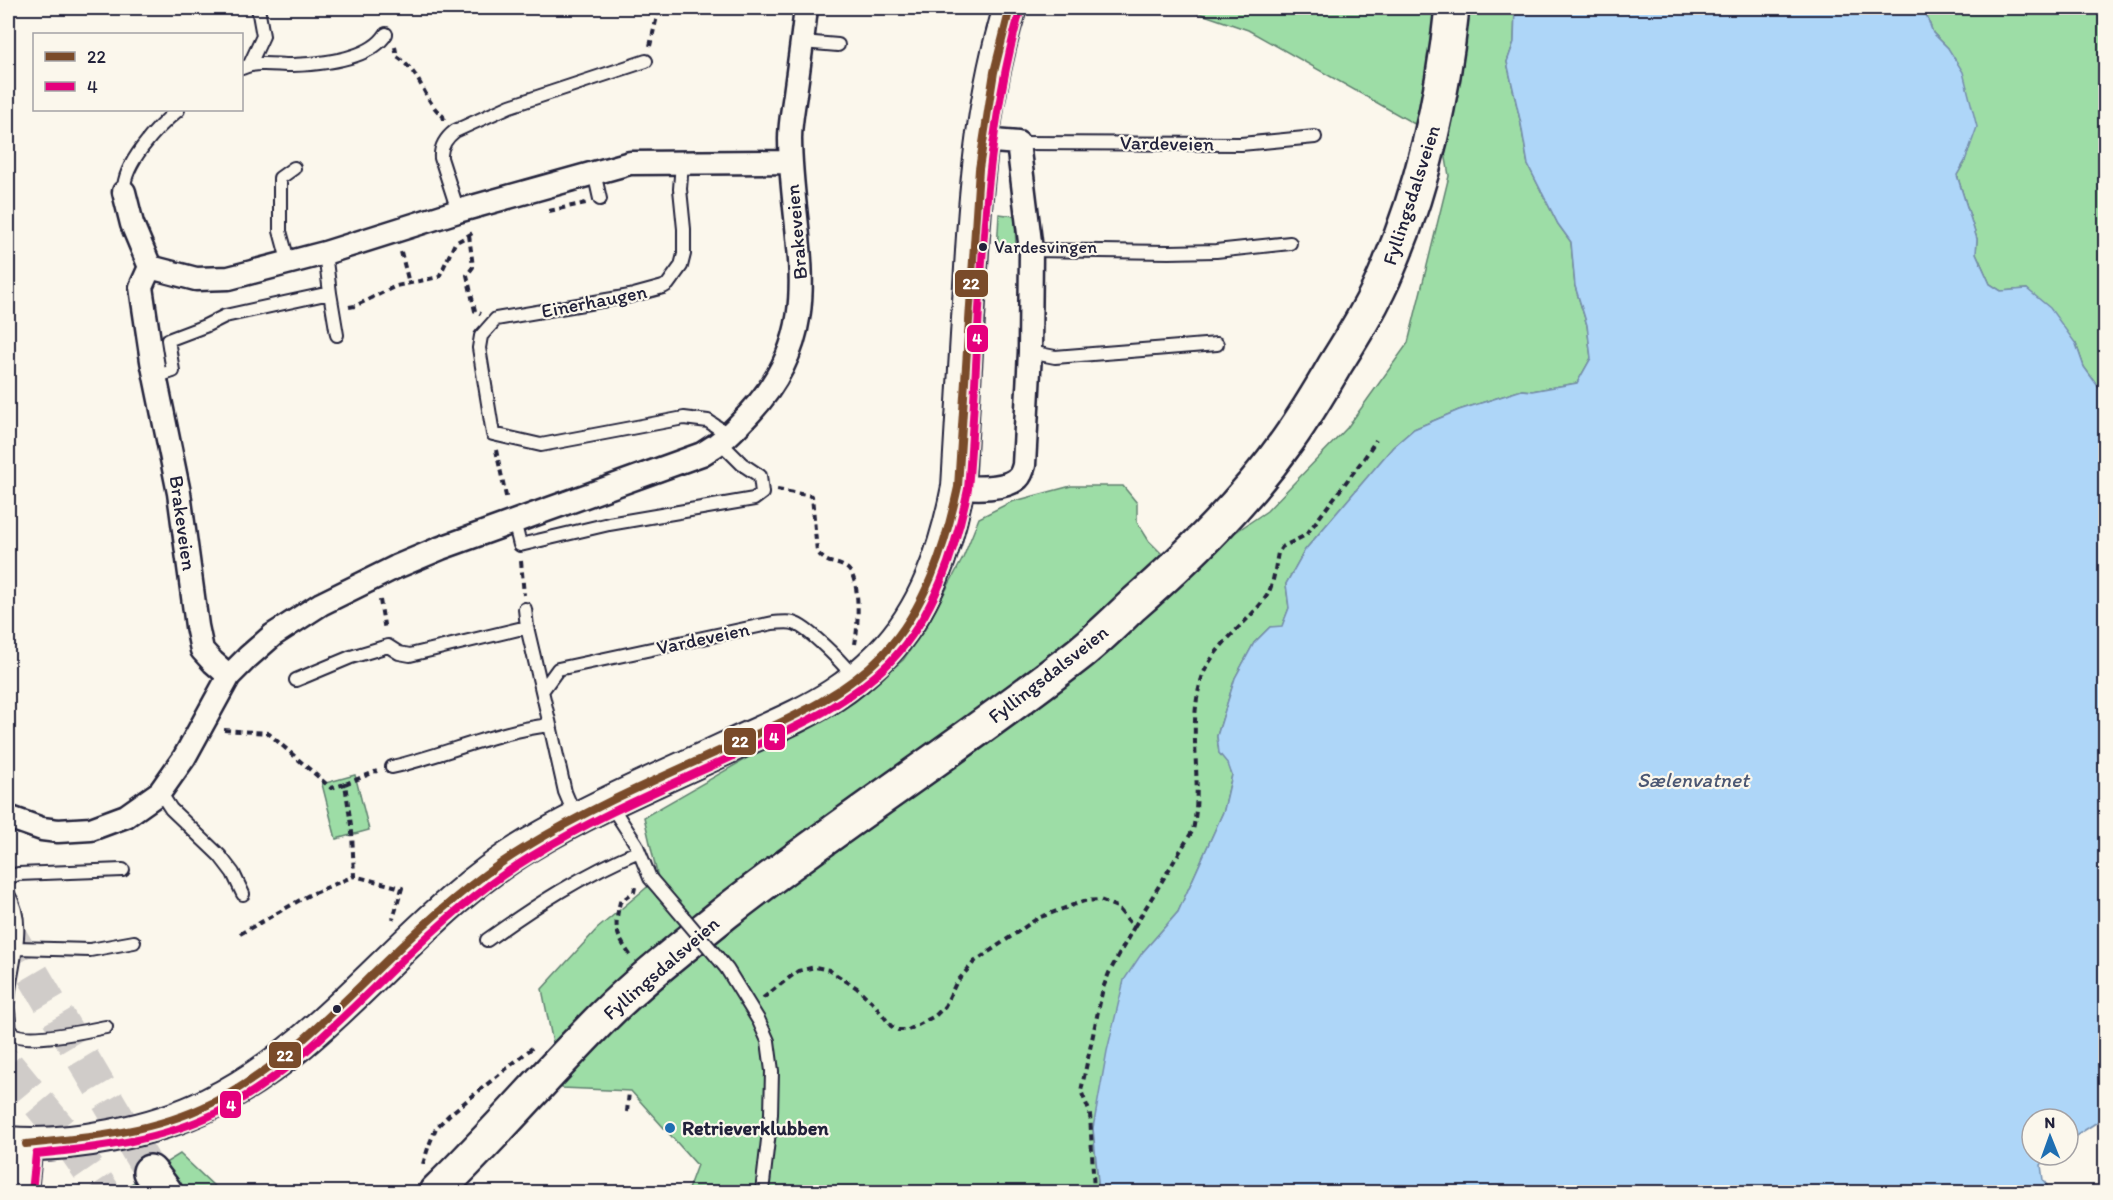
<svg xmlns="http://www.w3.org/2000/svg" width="2113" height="1200" font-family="Itim,sans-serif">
<rect width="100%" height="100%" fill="#fbf7ec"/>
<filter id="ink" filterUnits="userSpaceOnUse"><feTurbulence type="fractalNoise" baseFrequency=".0167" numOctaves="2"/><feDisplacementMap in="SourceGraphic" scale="12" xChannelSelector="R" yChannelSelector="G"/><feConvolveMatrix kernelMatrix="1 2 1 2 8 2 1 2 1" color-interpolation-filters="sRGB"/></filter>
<g filter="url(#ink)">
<path fill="#9ddda6" stroke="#608070" stroke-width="1.5" d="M1184 8H1515L1514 42 1507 62 1521 124 1528 165 1558 224 1571 242 1575 286 1587 325 1591 358 1577 383 1532 391 1522 390 1459 410 1414 429 1393 447 1305 550 1286 584 1289 608 1282 627H1270L1254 643 1235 678 1217 736 1219 753 1229 764 1232 775 1224 810 1178 912 1142 953 1093 1128 1099 1192H687L697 1165 631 1091 562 1088 542 989 597 929 658 878 644 817 868 689 903 660 925 629 963 558 979 518 1011 502 1071 486H1123L1137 503V522L1149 541 1167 559 1194 560 1267 511 1347 428 1408 343 1449 176 1443 140 1248 30Z
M1929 8H2105V396L2084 367 2076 344 2027 289 2001 291 1990 284 1976 253 1977 239 1957 175 1965 161 1948 48 1933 33 1926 14Z
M999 214 1015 216 1016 252 997 251Z
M355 775 369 830 336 839 322 784Z
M180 1154 214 1186 227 1192H118Z"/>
<path fill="#aed6f8" stroke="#768eac" stroke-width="1.5" d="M1515 8H1929L1926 14 1933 33 1948 48 1963 72 1977 127 1965 161 1957 175 1977 239 1976 253 1990 284 2001 291 2027 289 2050 308 2076 344 2084 367 2105 396V1117L2068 1141V1119H2032V1155H2049L2041 1165 2043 1180 2052 1192H1099L1093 1128 1107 1051 1124 980 1142 953 1178 912 1224 810 1232 775 1228 764 1219 753 1217 736 1235 678 1254 643 1270 627 1282 626 1289 608 1286 584 1305 550 1393 447 1414 429 1459 410 1522 390 1532 391 1577 383 1591 358 1587 325 1575 286 1571 242 1558 224 1528 165 1521 124 1507 62 1514 42Z"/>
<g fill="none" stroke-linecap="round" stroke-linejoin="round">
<path stroke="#d0ccc9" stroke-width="33" stroke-dasharray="33 16" stroke-linecap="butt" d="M8 932 150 1172
M8 1066 64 1134 104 1192"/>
<g stroke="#22223b" stroke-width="16">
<path id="service" d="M802 42 838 45
M250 64 263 36 258 8
M242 68C257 61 275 65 292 65 320 64 370 60 386 34
M1018 143 1241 144 1315 137
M682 162 680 189 684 229V254L681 266 668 284 663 287 630 296 496 319 481 336 479 348 493 434 541 445 684 418 708 421 729 435
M594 172 600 199
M124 192C122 165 157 127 178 110
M458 211 441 158C440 146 446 138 455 131L510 106 646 61
M1031 250 1169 252 1216 251 1290 243
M289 264 280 231V178L294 168
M330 293 337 335
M1030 352 1055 357 1217 344
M155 377 173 371 168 340 205 326 225 316 330 293 325 253
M514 521 520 545 609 524 754 499 762 493 760 476 742 464 721 443
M525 609 527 627 550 725
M296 680 351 657 388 646 399 653 410 655 527 627
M542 691 558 669 773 623C779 623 787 621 793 623 807 626 845 665 854 678
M392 767C445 755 496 731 550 725L565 792 576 818
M160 792 171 809 220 856 233 873 243 894
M610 804 636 844 650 878 662 892
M8 878 18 874 123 870
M8 894C28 925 10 966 8 1000
M487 940C536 905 582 875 639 851
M16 948 90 950 134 942
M718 958 727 969 759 1021 768 1041 772 1071 771 1114 762 1192
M8 1012 10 1032C24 1045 85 1031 106 1027"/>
</g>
<g stroke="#22223b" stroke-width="27">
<path id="minor" d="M124 192 132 224 150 267 196 279 229 278 325 253 458 211 630 163 790 162
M150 267 141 287 152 361 179 493 197 626 202 650 213 662 229 676
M958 487C975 488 1005 490 1018 478 1021 475 1023 469 1024 465L1030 352 1031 250 1018 143 981 140
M8 817 42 829 58 831 91 829 126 816 160 792 184 758 229 676 248 657 273 635 321 604 396 567 441 548 702 454C723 442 734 430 750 413 831 326 791 242 790 139 790 124 793 109 795 94 799 65 803 36 806 8"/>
</g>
<g stroke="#22223b" stroke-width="36">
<path id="secondary" d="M8 1143C69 1148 153 1132 209 1104 334 1043 410 916 529 845 593 807 663 778 731 746 765 730 802 716 834 695 851 684 867 670 881 656 926 611 946 548 958 487 962 414 966 341 971 268 976 180 984 92 1010 8
M21 1192 26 1144"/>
</g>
<g stroke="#22223b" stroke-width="38">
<path id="primary" d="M150 1172 165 1192
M436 1192C494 1136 546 1074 603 1017 641 979 684 946 726 912 841 822 964 744 1079 654 1098 639 1115 622 1133 605 1190 555 1244 502 1288 440 1305 416 1320 391 1335 365 1355 333 1375 301 1389 266 1424 184 1443 96 1452 8"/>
</g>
<path stroke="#22223b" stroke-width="4" stroke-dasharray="6 4.5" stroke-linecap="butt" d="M650 46 659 8
M395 47 397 57C423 74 423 101 443 116L444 120
M549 211 586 203
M469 235 473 267 467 275 475 311 481 314
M401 252 409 283
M349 307 355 306 396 286 439 277 455 243 476 231
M496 450 507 501
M777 490 812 496 817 552C829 566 832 560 845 567 862 575 858 628 855 644
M521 561 524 595
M380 600 385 631
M224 730 268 733 331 788 345 784 352 832 354 876 402 888 393 919
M345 784 377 771
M1134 927 1193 830C1204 780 1185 725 1203 675 1215 644 1247 624 1266 597 1274 585 1275 567 1278 553L1282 547 1306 535 1365 457 1376 440
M240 934 309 895 354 876
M630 955C615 933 614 928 620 902L634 892 635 887
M763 998 798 971 815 967 829 970 857 988 875 1005 891 1026 898 1030H908L935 1016 945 1006 956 983 974 962 1038 918 1084 901 1100 900 1117 907 1134 927 1109 973 1103 988 1081 1091 1090 1113 1094 1192
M8 1058 15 1050
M627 1112 629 1092
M423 1164 429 1145 436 1128 449 1115 532 1048"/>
<use href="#service" stroke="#fbf7ec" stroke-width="12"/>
<use href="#minor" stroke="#fbf7ec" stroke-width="22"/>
<use href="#secondary" stroke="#fbf7ec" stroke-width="32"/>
<use href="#primary" stroke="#fbf7ec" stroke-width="33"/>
<g stroke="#22223b" stroke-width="16" stroke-linecap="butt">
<path id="service-bridge" d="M662 892 718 958"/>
</g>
<use href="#service-bridge" stroke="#fbf7ec" stroke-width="12"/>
<g stroke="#fbf7ec" stroke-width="12">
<path id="bus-1" d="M26 1144C89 1138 155 1132 212 1103 280 1069 333 1012 387 960 430 918 475 878 526 847 594 805 669 774 741 741 791 718 844 695 883 654 926 608 945 547 958 487L979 169 994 72 1010 8"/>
</g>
<g stroke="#fbf7ec" stroke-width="12">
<path id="bus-2" d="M32 1192 36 1154C97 1148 160 1141 216 1113 286 1078 341 1019 397 965 439 925 482 886 532 856 598 815 671 785 742 752 794 728 849 704 890 662 935 615 955 551 968 489 982 329 976 167 1020 11"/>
</g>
<use href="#bus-1" stroke="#7a4b2a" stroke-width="8"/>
<use href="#bus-2" stroke="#e5007d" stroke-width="8"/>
</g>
</g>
<g fill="#22223b" stroke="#fbf7ec" stroke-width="2">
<circle cx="983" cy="247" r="5"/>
<circle cx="337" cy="1009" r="5"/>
</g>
<circle fill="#1f6fb2" stroke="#fbf7ec" stroke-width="2" cx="670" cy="1128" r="6"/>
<g text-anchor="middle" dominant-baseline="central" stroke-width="4.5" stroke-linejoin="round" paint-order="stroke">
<g font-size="18" fill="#22223b" stroke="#fbf7ec" text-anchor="start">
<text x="994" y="247">Vardesvingen</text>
</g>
<g font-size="20" fill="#22223b" stroke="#fbf7ec">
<text transform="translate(1167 143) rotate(1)">Vardeveien</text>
<text transform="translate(1411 195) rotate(-72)">Fyllingsdalsveien</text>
<text transform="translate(796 232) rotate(-95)">Brakeveien</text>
<text transform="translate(594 301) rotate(-11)">Einerhaugen</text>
<text transform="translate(183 523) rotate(82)">Brakeveien</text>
<text transform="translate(703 638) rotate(-12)">Vardeveien</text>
<text transform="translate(1048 674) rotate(-38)">Fyllingsdalsveien</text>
<text transform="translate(661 968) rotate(-41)">Fyllingsdalsveien</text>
</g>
<g font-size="20" font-weight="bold" fill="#22223b" stroke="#fbf7ec" text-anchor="start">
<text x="682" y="1128">Retrieverklubben</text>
</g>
<g font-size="21" font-style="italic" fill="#4c5874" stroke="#fbf7ec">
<text x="1693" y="779">Sælenvatnet</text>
</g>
</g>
<g stroke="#fbf7ec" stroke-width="2">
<rect x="954" y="269" width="35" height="29" rx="6" fill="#7a4b2a"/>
<rect x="966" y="324" width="23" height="29" rx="6" fill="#e5007d"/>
<rect x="763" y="723" width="23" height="28" rx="6" fill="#e5007d"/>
<rect x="723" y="727" width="34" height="29" rx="6" fill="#7a4b2a"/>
<rect x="268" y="1041" width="34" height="28" rx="6" fill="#7a4b2a"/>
<rect x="219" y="1090" width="23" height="29" rx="6" fill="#e5007d"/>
</g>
<g font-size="16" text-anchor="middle" font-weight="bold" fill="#fff">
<text x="971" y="289">22</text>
<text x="977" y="344">4</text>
<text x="774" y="743">4</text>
<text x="740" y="747">22</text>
<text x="285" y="1061">22</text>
<text x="231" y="1111">4</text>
</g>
<rect width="2113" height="1200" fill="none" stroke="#fbf7ec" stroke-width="30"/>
<rect x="15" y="15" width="2083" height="1170" fill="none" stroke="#22223b" stroke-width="2" filter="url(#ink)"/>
<rect x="33" y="33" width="210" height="78" fill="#fbf7ec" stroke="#a4a2a5" stroke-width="1.5"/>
<rect x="45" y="52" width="30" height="9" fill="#7a4b2a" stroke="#a4a2a5" stroke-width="1.5"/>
<text x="87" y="63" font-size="18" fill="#22223b">22</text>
<rect x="45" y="82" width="30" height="9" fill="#e5007d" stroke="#a4a2a5" stroke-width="1.5"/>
<text x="87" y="93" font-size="18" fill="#22223b">4</text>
<g transform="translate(2050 1137) rotate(359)"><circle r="28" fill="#fbf7ec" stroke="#a4a2a5" stroke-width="1.5"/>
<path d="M0-4.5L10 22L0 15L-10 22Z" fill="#1f6fb2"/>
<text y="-9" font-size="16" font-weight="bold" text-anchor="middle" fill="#22223b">N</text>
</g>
</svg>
